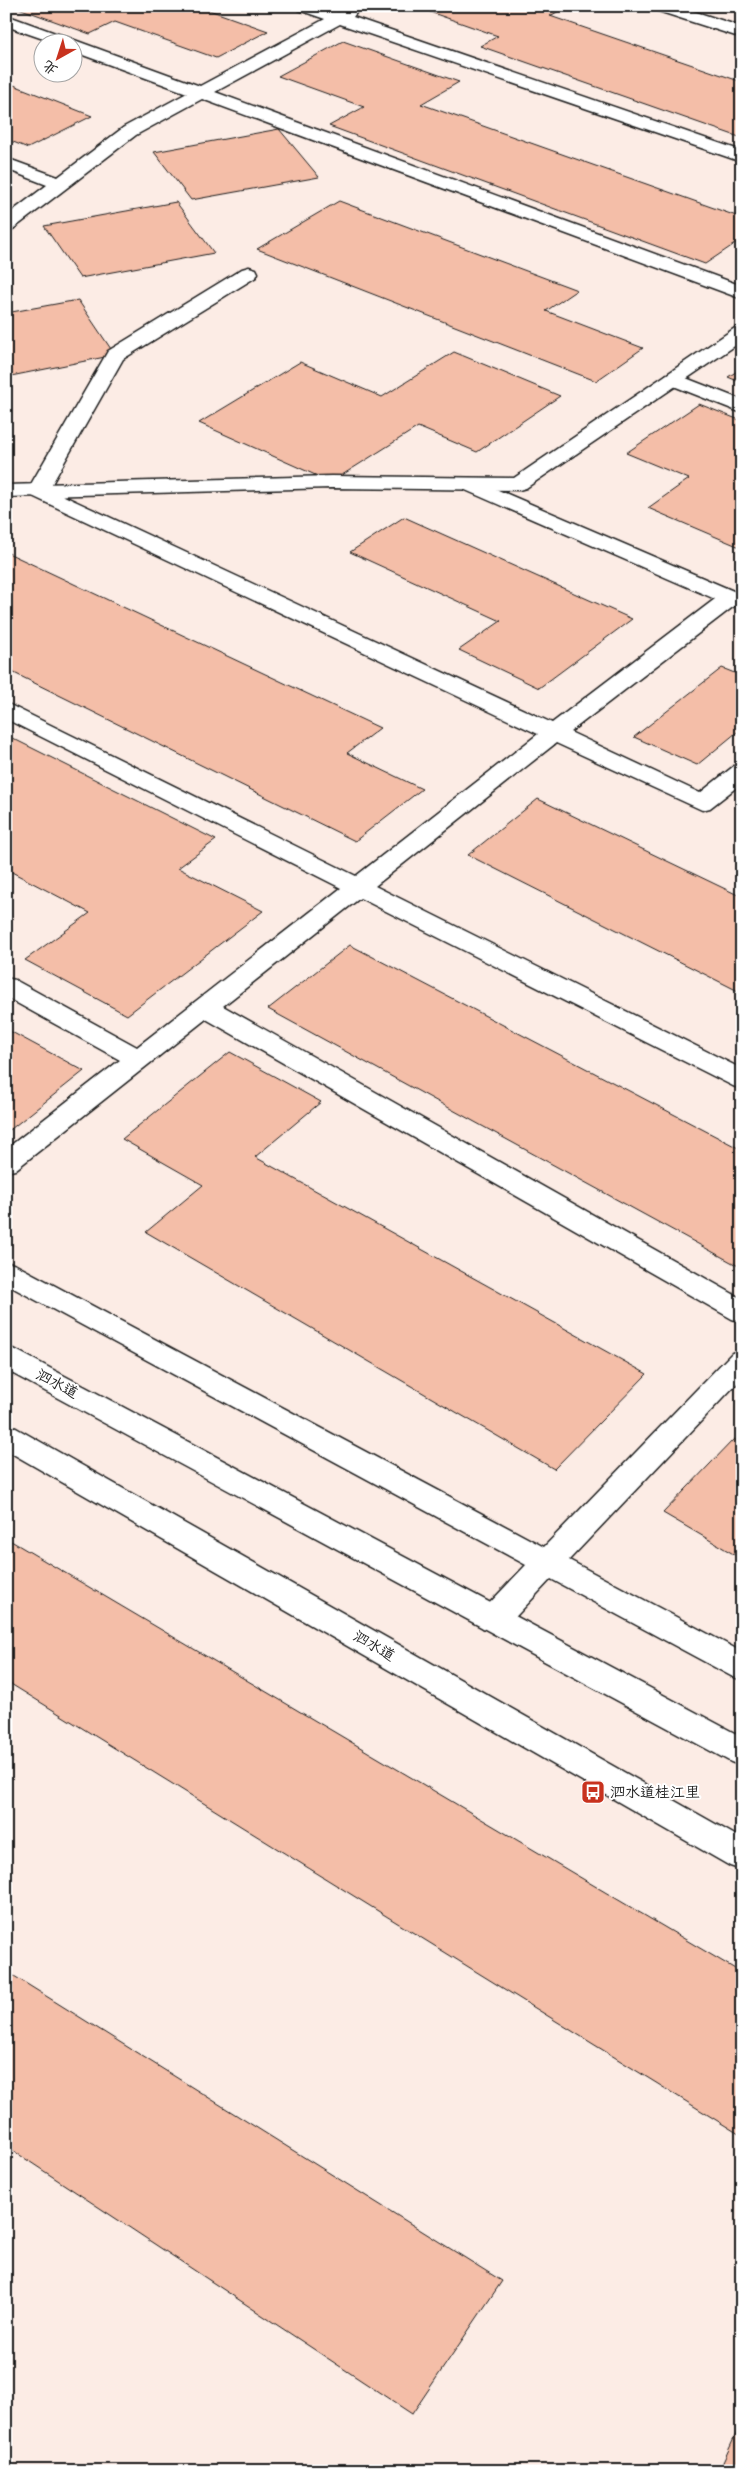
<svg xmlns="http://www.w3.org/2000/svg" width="748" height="2477" font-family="'Balsamiq Sans','LXGW WenKai TC',sans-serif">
<rect width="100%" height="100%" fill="#fcece5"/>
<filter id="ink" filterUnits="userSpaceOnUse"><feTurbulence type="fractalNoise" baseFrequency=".02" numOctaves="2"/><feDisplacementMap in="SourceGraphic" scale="10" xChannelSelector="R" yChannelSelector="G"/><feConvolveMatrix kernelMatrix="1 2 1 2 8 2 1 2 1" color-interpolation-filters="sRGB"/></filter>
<g filter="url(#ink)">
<path fill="#f4bea8" stroke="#1c1c1c" d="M13 6H198L268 31 216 58 115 22 90 34Z
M413 6H568L550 16 742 82V138L480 46 498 36Z
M343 41 459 82 421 104 742 218V239L705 264 329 126 364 107 278 76Z
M6 82 92 116 28 148 6 139Z
M279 129 319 177 191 200 154 152Z
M339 201 577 290 546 311 643 348 596 381 257 249Z
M176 202 214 253 80 278 44 226Z
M78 300 115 355 6 377V313Z
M454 352 560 396 477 452 418 427 331 482 199 423 300 362 382 397Z
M742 368V383L728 377Z
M699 404 742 421V548L648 508 689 479 626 453Z
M404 517 632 619 539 688 459 650 501 621 350 552Z
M6 552 380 728 347 753 422 789 355 841 6 669Z
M722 668 742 676V728L697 765 634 737Z
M6 735 216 840 178 868 263 911 127 1015 25 960 90 913 6 869Z
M538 799 742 897V993L468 855Z
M350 945 742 1150V1268L268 1009Z
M6 1029 84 1071 6 1133Z
M230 1052 321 1102 255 1157 647 1374 554 1469 146 1232 203 1185 122 1139Z
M734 1439 742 1444V1559L663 1513Z
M6 1538 742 1973V2136L6 1681Z
M6 1971 502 2281 412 2414 6 2146Z
M742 2421V2471H719Z"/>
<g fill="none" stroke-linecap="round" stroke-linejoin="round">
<g stroke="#1c1c1c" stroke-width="3">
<path id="service" d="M297 6H322L338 12 348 8 354 9 356 13 353 17 742 151V162L340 24 215 92 742 286V299L202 99 136 135 13 229 6 230V216L47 185 6 169V158L58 177 124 127 187 93 72 51V42H52L6 26V15L200 86 325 19 299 10Z
M653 6H678L742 27V38L655 10Z
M249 267 256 269 258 273 256 277 123 359 49 489 552 723 715 599 463 489 460 485 463 481 470 479 477 481 738 593 741 598 738 603 570 732 700 793 734 766 742 764V783L710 808 702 810 556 743 375 886 742 1069V1089L733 1086 360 898 223 1006 742 1299V1322L732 1319 206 1019 15 1170 6 1172V1149L120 1060 6 997V978L15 980 137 1047 341 888 6 719V703L356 876 538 734 30 495 27 491 108 351 242 269Z
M673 373 742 400V413L666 383 663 379 666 375Z
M6 1262 16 1265 544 1547 732 1353 742 1350V1378L569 1560 742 1652V1680L731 1676 551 1579 505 1628 494 1631 483 1628 479 1619 483 1610 526 1565 6 1284Z"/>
</g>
<g stroke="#1c1c1c" stroke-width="3">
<path id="minor" d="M742 326V341L526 488 519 490 331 488 6 497V485L331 476 514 478 735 328Z"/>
</g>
<g stroke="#1c1c1c" stroke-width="3">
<path id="tertiary" d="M6 1347 16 1350 742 1737V1766L731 1762 6 1370Z
M6 1425 16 1428 742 1839V1870L730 1866 6 1450Z"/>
</g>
<use href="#service" fill="#fff" fill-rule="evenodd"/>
<use href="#minor" fill="#fff" fill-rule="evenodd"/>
<use href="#tertiary" fill="#fff" fill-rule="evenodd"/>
</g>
</g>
<defs>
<g id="bus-square" transform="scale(1.25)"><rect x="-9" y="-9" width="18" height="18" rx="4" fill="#c8321e" stroke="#fff"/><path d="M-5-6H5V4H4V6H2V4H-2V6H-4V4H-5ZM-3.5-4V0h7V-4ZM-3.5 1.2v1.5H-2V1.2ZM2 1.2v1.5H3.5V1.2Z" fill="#fff"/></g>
</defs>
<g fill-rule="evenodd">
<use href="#bus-square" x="593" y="1792"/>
</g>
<g text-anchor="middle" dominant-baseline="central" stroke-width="4" stroke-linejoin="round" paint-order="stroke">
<g font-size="15" fill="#1c1c1c" stroke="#fff">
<text transform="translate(57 1384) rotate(28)">泗水道</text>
<text transform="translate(374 1646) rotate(30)">泗水道</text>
</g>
<g font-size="15" fill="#1c1c1c" stroke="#fff" text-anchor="start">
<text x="610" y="1792">泗水道桂江里</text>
</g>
</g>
<rect width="748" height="2477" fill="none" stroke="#fff" stroke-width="25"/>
<rect x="12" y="12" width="723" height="2452" fill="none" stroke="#1c1c1c" stroke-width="2" filter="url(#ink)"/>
<g transform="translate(58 58) rotate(219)"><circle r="24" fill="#ffffff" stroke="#a4a4a4"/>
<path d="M0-4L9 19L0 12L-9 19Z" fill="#c8321e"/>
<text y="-8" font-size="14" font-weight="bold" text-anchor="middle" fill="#1c1c1c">北</text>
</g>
</svg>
